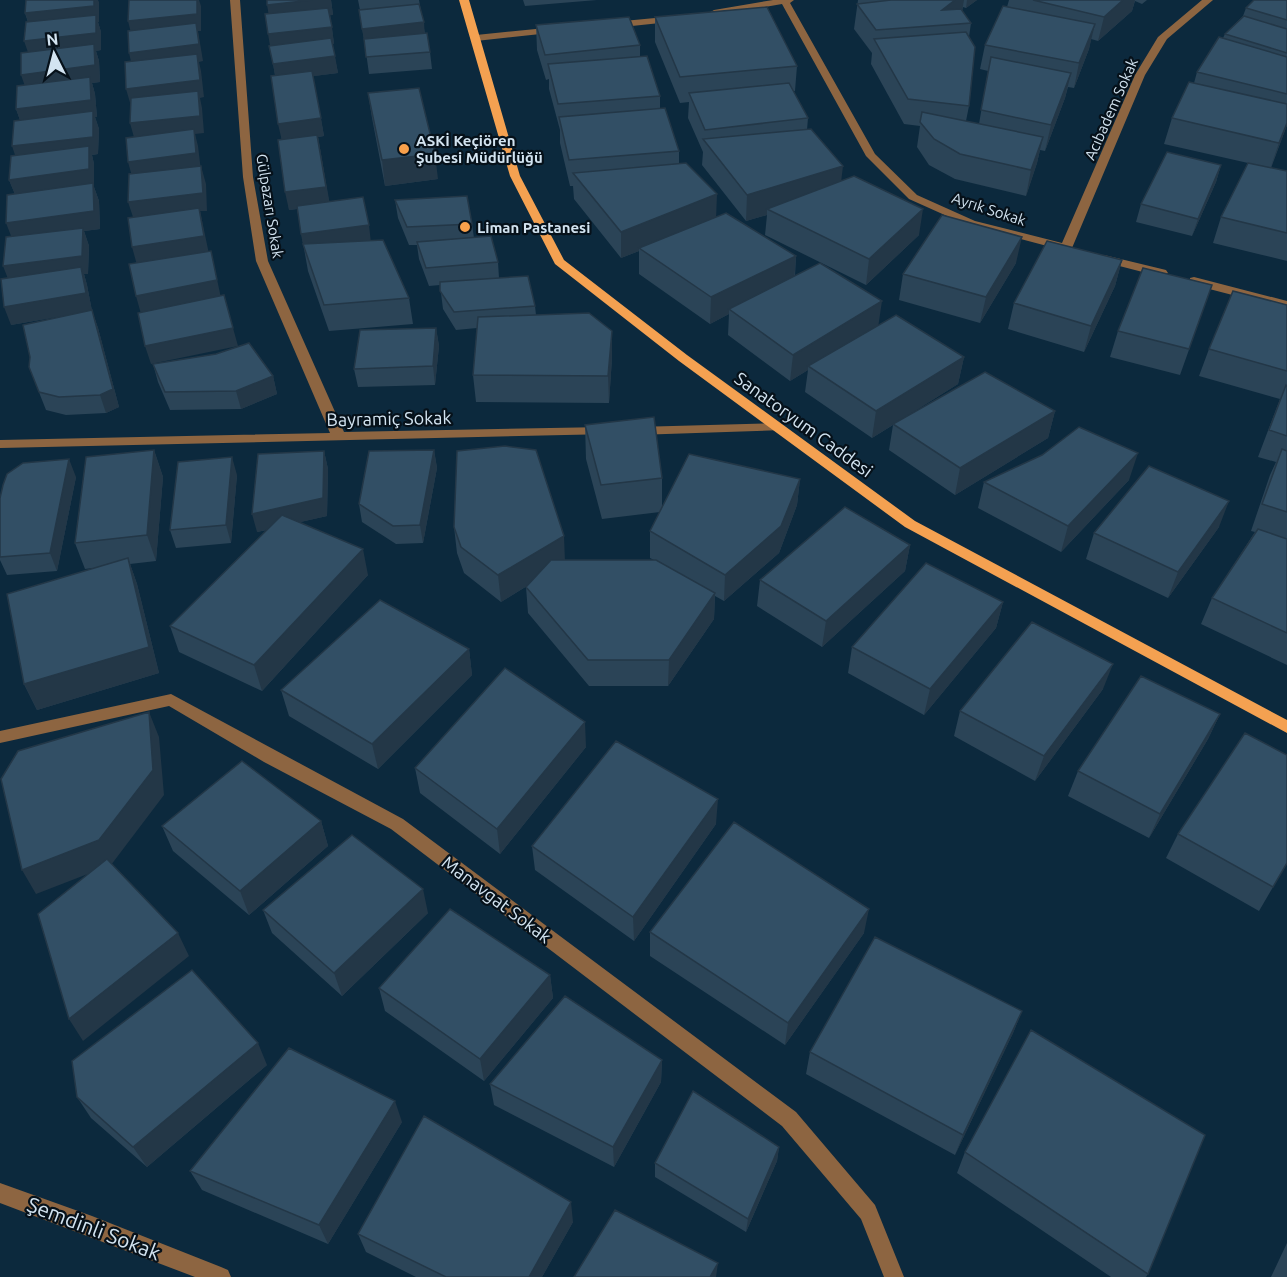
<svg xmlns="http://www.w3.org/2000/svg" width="1287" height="1277" font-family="Ubuntu,sans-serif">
<rect width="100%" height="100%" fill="#0c293d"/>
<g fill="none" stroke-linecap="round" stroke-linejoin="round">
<path fill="#8d6541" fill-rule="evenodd" d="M230 0H240L253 177 268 261 344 432 606 427 613 431 611 434 0 448V440L330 433 256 261 243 177Z
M773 0H794L790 3 875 154 917 195 975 221 1062 243 1135 75 1158 37 1202 0H1213L1167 39 1145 75 1072 248 1066 251 967 225 909 199 866 156 782 4 714 16 709 13 714 10Z
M676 16 681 19 679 21 613 28 608 25 613 22Z
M556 27 561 30 559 32 476 41 471 38 476 35Z
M1104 255 1166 270 1168 273 1162 277 1100 261 1098 259Z
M1194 277 1287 301V309L1190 284V278Z
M778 423 785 427 783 430 636 435 629 431 636 427Z
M171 694 403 819 796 1112 875 1205 904 1277H884L861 1219 782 1126 391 829 264 762 169 706 0 743V731Z
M0 1183 92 1216 221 1267 228 1270 231 1277H195L0 1203Z"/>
<path fill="#f4a151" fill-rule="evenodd" d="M459 0H469L520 176 564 260 687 355 915 521 1287 720V733L905 527 679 361 555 264 510 176Z"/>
</g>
<path fill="#2b4457" d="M267 0H331L333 15H330L334 44H332L338 73 313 76 324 136 318 137 329 202 371 241 409 298 413 324 329 331 308 271 297 209 289 210 275 75 270 46 269 14Z
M358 0H419L425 34 430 52 432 69 369 74 365 45 359 10H360Z
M523 0H597L525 6Z
M858 0H977L966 8 963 7 962 11 971 23 969 37V106L966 121 979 124 988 71 980 69 985 45 1007 7 1009 0H1147L1142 4 1135 1 1132 11 1098 41 1091 39 1089 49 1074 88 1068 87 1065 98 1045 151 1040 150 1037 163 1026 196 955 179 929 165 917 147 920 126 904 124 871 64 872 53 854 29Z
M1287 0V125L1271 168 1287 171V261L1213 243 1221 217 1248 163 1164 144 1172 118 1194 83 1197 72 1223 38 1225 34 1243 16 1246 8Z
M99 2V22H98L101 32V50L96 51 99 61 100 82 92 83 95 94 97 117H95L99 129 98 154 92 155 94 164V187L99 201 100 229 84 231 89 246 88 274H84L87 285 92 311 98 328 119 407 106 413 66 415 46 410 29 367 62 316 11 325 8 278 15 194 9 180 15 155 20 120 16 109 25 85 28 52V22L25 13Z
M655 17 797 66 795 91H793L808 118 807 130 842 181 919 235 866 285 765 235 767 215 746 221 702 165 703 152 688 118 689 102 680 103 655 42Z
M536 25 640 45V57L660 96V109L679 151V163L716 217 796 256 795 276 878 325 964 357 958 384 905 417 1055 411 1048 438 955 495 889 450 893 425 872 438 805 392 808 370 790 381 728 335 729 314 710 324 639 274V251L621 258 574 199 573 186H570L560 143V130L549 89V79L546 80 537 50Z
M368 93 438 179 385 186 372 118Z
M1221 165 1216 182 1192 236 1136 222 1141 204Z
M395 200 472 224 474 238 498 262 499 278 535 306 536 315 612 331V358L609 403 476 402 473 375 477 328 456 330 443 309 440 285 429 286 419 259 417 245H409L398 218Z
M1122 260 1115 286 1084 352 1008 329 1014 303Z
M1016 263 980 323 899 300 903 274Z
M1212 285 1180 375 1110 357 1118 331Z
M1287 305V665L1201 624 1212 598 1255 532 1251 531 1270 475 1276 462 1258 457 1280 399 1199 376 1209 349Z
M436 328 439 346 435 385 358 387 354 369Z
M153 364 273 376 277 394 241 409 170 410 158 382Z
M585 425 662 478V508L800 479 797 505 779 553 724 601 715 596 714 619 668 686H589L528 613 526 587 527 586 501 602 464 573 457 553 454 527 565 560H654L650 558V531L660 512 602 519 586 459Z
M154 450 163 477 156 561 130 564 137 584 159 673 37 710 24 684 93 568 85 569 75 543Z
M434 450 437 468 423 543 396 544 362 522 359 504Z
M324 451 328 469 327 516 300 522 368 575 262 691 179 652 170 626 267 530 257 532Z
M237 475 231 543 176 548 170 530Z
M76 477 57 571 7 575 0 560V498Z
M1129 480 1061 552 978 508 984 482Z
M1219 527 1168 598 1086 559 1094 533Z
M910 545 905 571 822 647 757 606 760 580Z
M1003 602 996 628 924 715 848 673 852 647Z
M469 649 472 675 378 769 289 716 281 690Z
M1103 689 1035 781 954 736 960 711Z
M1220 714 1208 739 1149 838 1068 796 1078 771Z
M586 747 500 854 420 793 415 768Z
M321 821 328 846 249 915 173 851 162 826Z
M716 824 634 941 535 870 532 846Z
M1178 834 1287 863 1259 911 1166 858Z
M263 910 428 913 342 996 272 933Z
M650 932 864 933 785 1045 650 956Z
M550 975 553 998 484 1081 385 1011 379 988Z
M1022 1011 1013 1033 955 1155 806 1074 810 1052Z
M662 1060 661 1082 614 1167 494 1105 490 1084Z
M267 1065 147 1167 91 1118 77 1097Z
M402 1122 328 1244 202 1190 190 1171Z
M779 1147 777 1161 746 1232 655 1177V1163Z
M965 1152 1148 1274 1146 1277H1111L957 1173Z
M573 1222 542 1277H416L366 1252 358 1234Z
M1287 1243V1277H1271Z"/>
<path fill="#233747" d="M94 0H98L99 2V22H98L101 32V50L96 51 99 61 100 82 92 83 95 94 97 117H95L99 129 98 154 92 155 94 164V187L99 201 100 229 84 231 89 246 88 274H84L87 285 92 311 98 328 119 407 106 413 100 395 92 311 11 325 4 307 10 284 3 266 13 241 6 223 16 197 9 180 18 164 12 146 22 126 16 109 27 92 21 75 30 58 24 41 31 30 25 13Z
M197 0H199L201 6V31H198L203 61 199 62 201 71 204 97 200 98 202 108 204 133 195 134 198 146 201 171 133 180 128 162 135 141 130 123 131 106 126 89 133 70 129 53 132 37 128 21Z
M312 0H331L333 15 270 21 267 5Z
M955 0H964L961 17 942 10Z
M967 0H977L966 8Z
M1123 0H1135L1132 11 1098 41 1104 17Z
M424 22 425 39 365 46 362 29Z
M1095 24 1089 49 1074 88 1079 63Z
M332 27 334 44 271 51 268 34Z
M335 56 338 73 276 81 273 64Z
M1071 73 1065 98 1045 151 1051 125Z
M321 118 324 136 318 137 330 205 289 210 285 192 282 141 278 124Z
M1287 123V125L1270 169 1279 143Z
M1043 137 1037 163 1026 196 1031 170Z
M435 154 438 179 385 186 382 160Z
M1221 165 1216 182 1192 236 1198 219Z
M201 166 206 184 207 211H200L209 254 137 265 132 247 134 220 128 202Z
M843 166 840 191 767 209V215L746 221 747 195Z
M717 194 716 220 639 248V251L621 258V232Z
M923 209 919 235 866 285 869 259Z
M369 225 371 243 303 245 301 234Z
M1022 237 1016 263 980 323 986 297Z
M211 251 221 298 141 314 136 296Z
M796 256 794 282 729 309V314L710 324 711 297Z
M1122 260 1115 286 1084 352 1091 326Z
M882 301 878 328 808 366V370L790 381 793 355Z
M233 328 238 346 151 364 145 346Z
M436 328 439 346 435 385 433 366Z
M612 331V358L609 403 608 376Z
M964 357 958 384 872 438 876 411Z
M273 376 277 394 241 409 236 391Z
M1055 411 1048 438 955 495 960 468Z
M154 450 163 477 156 561 147 535Z
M434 450 437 468 423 543 420 525Z
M324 451 328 469 327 516 257 532 252 514Z
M1138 453 1129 480 1061 552 1068 526Z
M232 457 237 475 231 543 226 525Z
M69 459 76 477 57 571 50 553Z
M800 479 797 505 779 553 724 601 725 575Z
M1229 501 1219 527 1168 598 1178 572Z
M564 536 565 562 501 602 498 575Z
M910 545 905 571 822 647 826 621Z
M363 549 368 575 262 691 254 665Z
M128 558 137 584 159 673 37 710 24 684Z
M715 593 714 619 668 686 669 660Z
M1003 602 996 628 924 715 930 689Z
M469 649 472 675 378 769 372 744Z
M1113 664 1103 689 1035 781 1044 756Z
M149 712 159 737 164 795 111 865 36 894 22 870Z
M1220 714 1208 739 1149 838 1160 814Z
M585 722 586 747 500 854 497 829Z
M718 799 716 824 634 941 633 917Z
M321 821 328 846 249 915 240 891Z
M423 889 428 913 342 996 334 973Z
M869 909 864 933 785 1045 788 1023Z
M178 933 189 956 83 1041 69 1019Z
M550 975 553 998 484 1081 480 1059Z
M1022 1011 1013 1033 955 1155 963 1135Z
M258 1043 267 1065 147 1167 133 1147Z
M662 1060 661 1082 614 1167 613 1147Z
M395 1101 402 1122 328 1244 319 1225Z
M779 1147 777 1161 746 1232 748 1219Z
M571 1202 573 1222 542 1277H529Z
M718 1263 716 1277H710Z"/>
<path fill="#324f65" stroke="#233747" stroke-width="1.5" d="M26 0H94V6L25 13Z
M129 0H197V14L128 21Z
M267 0H312L267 5Z
M891 0H955L942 10 961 9 971 23 876 30 857 4Z
M1033 0H1123L1104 17Z
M1254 0H1287V20L1246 8Z
M419 4 424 22 362 29 359 10Z
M1003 6 1095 24 1079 63 985 45Z
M767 7 797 66 680 77 655 17Z
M328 8 332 27 268 34 265 14Z
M96 15V33L24 41 26 22Z
M1244 16 1287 29V53L1225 34Z
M629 17 640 45 545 55 536 25Z
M196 23 199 44 129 53 128 31Z
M966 32 975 47 969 106 908 99 874 39Z
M427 33 430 52 366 57 364 39Z
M1219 37 1287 57V94L1197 72Z
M331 38 335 56 273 64 269 46Z
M94 44 95 65 21 75V53Z
M197 54 200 80 126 89 125 62Z
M647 56 660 96 558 104 548 64Z
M991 57 1071 73 1051 125 981 110Z
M312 71 321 118 278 124 271 76Z
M90 77 91 100 16 109 17 86Z
M1189 82 1287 104V123L1279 143 1172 118Z
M789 83 808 118 705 130 689 93Z
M419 88 435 154 382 160 368 93Z
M198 91 200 116 130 123 131 98Z
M665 108 679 151 569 160 559 117Z
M93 111V137L12 146 14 121Z
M922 112 1043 137 1031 170 960 154 934 139 920 122Z
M194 129 196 153 128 162 126 138Z
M811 129 843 166 747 195 703 139Z
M317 135 326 187 285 192 278 140Z
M89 146V169L9 180 11 156Z
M1167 152 1221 165 1198 219 1141 204Z
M686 163 717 194 621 232 573 173Z
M1248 163 1287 171V233L1221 217Z
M201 166 203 193 128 202 129 174Z
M854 176 923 209 869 259 767 209Z
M93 183 94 211 6 223 7 195Z
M467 196 472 224 407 227 395 200Z
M363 197 369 225 301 234 297 206Z
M199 208 204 236 132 247 128 218Z
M726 213 796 256 711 297 639 248Z
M942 215 1022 237 986 297 903 274Z
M83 228 82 256 3 266 6 237Z
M491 236 498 262 426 268 417 242Z
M383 240 409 298 324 305 303 244Z
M1047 241 1122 260 1091 326 1014 303Z
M211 251 217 280 136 296 129 264Z
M820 263 882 301 793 355 729 309Z
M81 267 86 293 4 307 1 279Z
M1143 268 1212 285 1189 349 1118 331Z
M528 276 535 306 454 312 440 291V282Z
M1233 291 1287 305V371L1209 349Z
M224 295 233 328 145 346 138 313Z
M92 310 113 389 100 395 59 397 39 392 29 367 30 357 23 325Z
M589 313 612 331 608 376 473 375 478 317Z
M896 315 964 357 876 411 808 366Z
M436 328 433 366 354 369 360 330Z
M249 343 273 376 236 391 165 392 153 364 216 354Z
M985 372 1055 411 960 468 893 424Z
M1286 385 1287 386V436L1269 430Z
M654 417 662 478 601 485 585 425Z
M1079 427 1138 453 1068 526 984 482 1042 455Z
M505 446 536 450 564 536 498 575 461 547 454 527 457 451Z
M1282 449 1287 451V512L1262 504Z
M154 450 147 535 75 543 86 457Z
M434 450 420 525 393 526 359 504 369 451Z
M324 451 323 498 252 514 258 454Z
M689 454 800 479 781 526 725 575 650 531Z
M232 457 226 525 170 530 178 462Z
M69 459 50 553 0 557V498L3 485 7 474 23 463Z
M1149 466 1229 501 1178 572 1094 533Z
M845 507 910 545 826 621 760 580Z
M282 515 363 549 254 665 170 626Z
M1258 529 1287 539V633L1212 598Z
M128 558 149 647 24 684 7 594Z
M551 560H656L715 593 669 660H588L526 587Z
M926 563 1003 602 930 689 852 647Z
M380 600 469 649 372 744 281 690Z
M1032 622 1113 664 1044 756 960 711Z
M505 668 585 722 497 829 415 768Z
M1141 676 1220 714 1160 814 1078 771Z
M149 712 153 770 99 840 22 870 1 779 18 751Z
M1245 733 1287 755V863L1273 887 1178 834Z
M616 741 718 799 633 917 532 846Z
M242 761 321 821 240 891 162 826Z
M734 822 869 909 788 1023 650 932Z
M352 835 423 889 334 973 263 910Z
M107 859 178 933 69 1019 38 914Z
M450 909 550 975 480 1059 379 988Z
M875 937 1022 1011 963 1135 810 1052Z
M192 970 258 1043 133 1147 77 1097 72 1061Z
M565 996 662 1060 613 1147 490 1084Z
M1031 1030 1205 1135 1148 1274 965 1152Z
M289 1048 395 1101 319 1225 190 1171Z
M693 1091 779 1147 748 1219 655 1163Z
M424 1116 571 1202 529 1277H446L358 1234Z
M615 1210 718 1263 710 1277H574Z"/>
<g fill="#f8a04b" stroke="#06111a" stroke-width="2">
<circle cx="404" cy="149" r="6"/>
<circle cx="465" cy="227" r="6"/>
</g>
<g text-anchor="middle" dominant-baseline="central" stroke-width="4.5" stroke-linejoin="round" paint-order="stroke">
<g font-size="15" fill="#d3e4f1" stroke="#06111a">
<text transform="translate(1111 109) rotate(-66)">Acıbadem Sokak</text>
<text transform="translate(270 206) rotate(81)">Gülpazarı Sokak</text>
<text transform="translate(989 209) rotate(18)">Ayrık Sokak</text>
</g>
<g font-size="15" font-weight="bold" fill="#d3e4f1" stroke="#06111a" text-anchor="start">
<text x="416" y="140">ASKİ Keçiören<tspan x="416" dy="17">Şubesi Müdürlüğü</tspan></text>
<text x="477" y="227">Liman Pastanesi</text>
</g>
<g font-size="18" fill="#d3e4f1" stroke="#06111a">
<text transform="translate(389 418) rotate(-1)">Bayramiç Sokak</text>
<text transform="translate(804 424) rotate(36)">Sanatoryum Caddesi</text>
<text transform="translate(497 899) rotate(37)">Manavgat Sokak</text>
</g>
<g font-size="21" fill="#d3e4f1" stroke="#06111a">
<text transform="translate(94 1228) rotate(21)">Şemdinli Sokak</text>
</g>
</g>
<g transform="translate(54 54) rotate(354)" stroke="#06111a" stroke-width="4.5" paint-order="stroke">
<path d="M0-4.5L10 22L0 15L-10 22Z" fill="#d3e4f1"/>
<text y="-9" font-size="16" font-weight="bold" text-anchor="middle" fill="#d3e4f1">N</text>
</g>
</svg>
